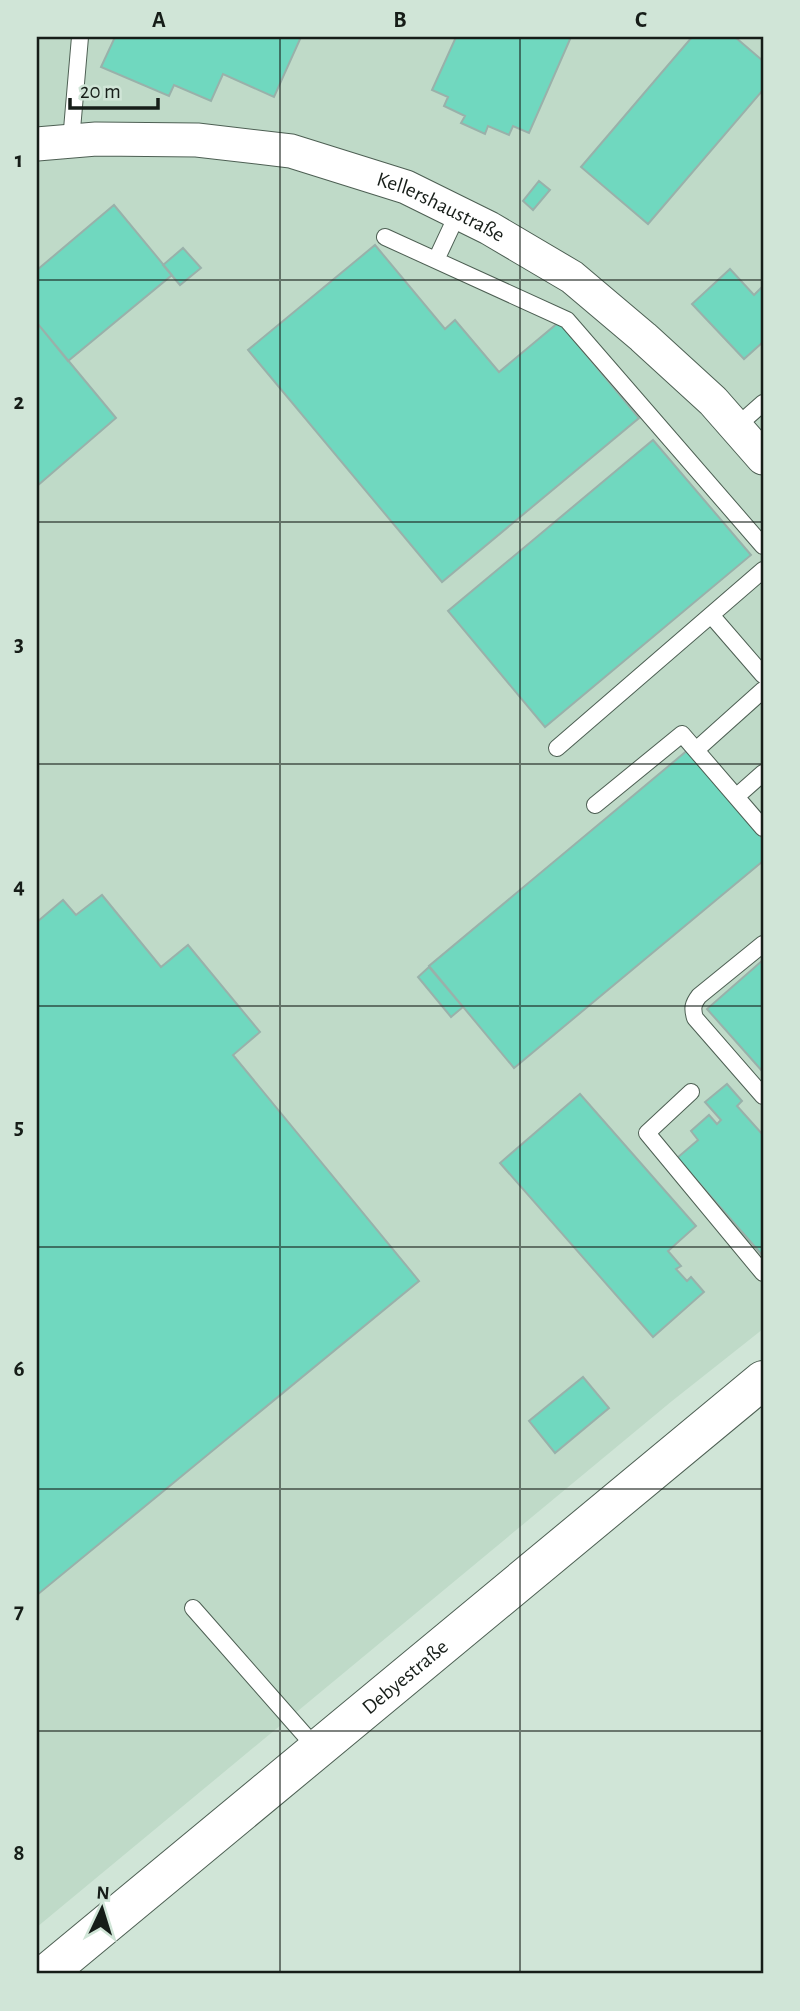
<svg xmlns="http://www.w3.org/2000/svg" width="800" height="2011" font-family="'Alegreya Sans',sans-serif">
<rect width="100%" height="100%" fill="#d0e5d7"/>
<path fill="#bfdac8" d="M37 37H763V1329L672 1401 37 1927Z"/>
<path fill="#70d8bf" stroke="#99b1aa" stroke-width="2" d="M115 37H301L274 97 223 74 211 101 174 85 169 96 101 67Z
M456 37H571L529 133 513 126 509 135 488 126 485 134 461 123 465 116 444 106 448 97 432 90Z
M692 37H735L763 61V90L648 224 581 167Z
M539 181 550 190 533 210 523 201Z
M114 205 172 275 68 361 37 323V270Z
M375 245 445 329 455 320 499 372 559 322 639 418 442 582 248 350Z
M183 248 201 268 180 285 163 265Z
M730 269 754 295 763 286V342L744 359 692 304Z
M37 323 116 418 37 486Z
M653 440 751 555 545 727 448 611Z
M689 749 763 839V861L514 1068 429 966Z
M102 895 161 967 188 945 260 1032 233 1055 419 1281 37 1595V922L63 900 76 915Z
M763 960V1072L707 1009Z
M429 967 463 1007 451 1017 418 977Z
M727 1084 742 1101 737 1106 763 1135V1256L677 1158 698 1140 691 1131 709 1115 717 1124 721 1120 705 1102Z
M580 1094 696 1226 668 1251 681 1266 676 1269 687 1281 691 1277 704 1292 653 1337 500 1163Z
M583 1377 609 1408 555 1453 529 1421Z"/>
<g fill="none" stroke-linecap="round" stroke-linejoin="round">
<g stroke="#4d5f53" stroke-width="18">
<path id="service" d="M71 141 80 37
M385 237 567 320 763 546
M436 260 458 213
M737 426 763 403
M711 615 763 675
M557 748 763 570
M696 750 763 690
M737 796 763 773
M595 805 682 734 763 828
M763 944 699 996C693 1004 692 1008 695 1018L763 1096
M691 1092 647 1133 763 1273
M193 1608 317 1749"/>
</g>
<g stroke="#4d5f53" stroke-width="35">
<g id="minor">
<path id="s1" d="M37 144 96 139 197 140 291 151 406 187 489 228 572 277 643 337 713 401 763 458"/>
</g>
</g>
<g stroke="#4d5f53" stroke-width="40">
<g id="secondary">
<path id="s2" d="M46 1974 763 1380"/>
</g>
</g>
<use href="#service" stroke="#fff" stroke-width="16"/>
<use href="#minor" stroke="#fff" stroke-width="33"/>
<use href="#secondary" stroke="#fff" stroke-width="38"/>
</g>
<path fill="none" stroke="#161d18" stroke-width="2" stroke-opacity="0.55" d="M280 37V1974M520 37V1974M37 280H763M37 522H763M37 764H763M37 1006H763M37 1247H763M37 1489H763M37 1731H763"/>
<g text-anchor="middle" dominant-baseline="central" stroke-width="6" stroke-linejoin="round" paint-order="stroke">
<g font-size="21" fill="#161d18" stroke="#d0e5d7">
<text stroke="none"><textPath href="#s1" startOffset="415">Kellershaustraße</textPath></text>
<text stroke="none"><textPath href="#s2" startOffset="466">Debyestraße</textPath></text>
</g>
</g>
<rect width="800" height="2011" fill="none" stroke="#d0e5d7" stroke-width="77"/>
<g transform="translate(102 1909) rotate(4)" stroke="#d0e5d7" stroke-width="5" paint-order="stroke">
<path d="M0-5L12 26L0 18L-12 26Z" fill="#161d18"/>
<text y="-10" font-size="19" font-weight="bold" text-anchor="middle" fill="#161d18">N</text>
</g>
<path d="M70 98v10h88v-10" fill="none" stroke="#161d18" stroke-width="3.5"/>
<text x="80" y="98" font-size="21" fill="#161d18" stroke="#d0e5d7" stroke-width="5" paint-order="stroke">20 m</text>
<rect x="38" y="38" width="724" height="1934" fill="none" stroke="#161d18" stroke-width="2.5"/>
<g font-size="23" text-anchor="middle" font-weight="bold" fill="#161d18">
<text x="159" y="27">A</text>
<text x="400" y="27">B</text>
<text x="641" y="27">C</text>
<text x="19" y="167">1</text>
<text x="19" y="409">2</text>
<text x="19" y="651">3</text>
<text x="19" y="893">4</text>
<text x="19" y="1134">5</text>
<text x="19" y="1376">6</text>
<text x="19" y="1618">7</text>
<text x="19" y="1860">8</text>
</g>
</svg>
